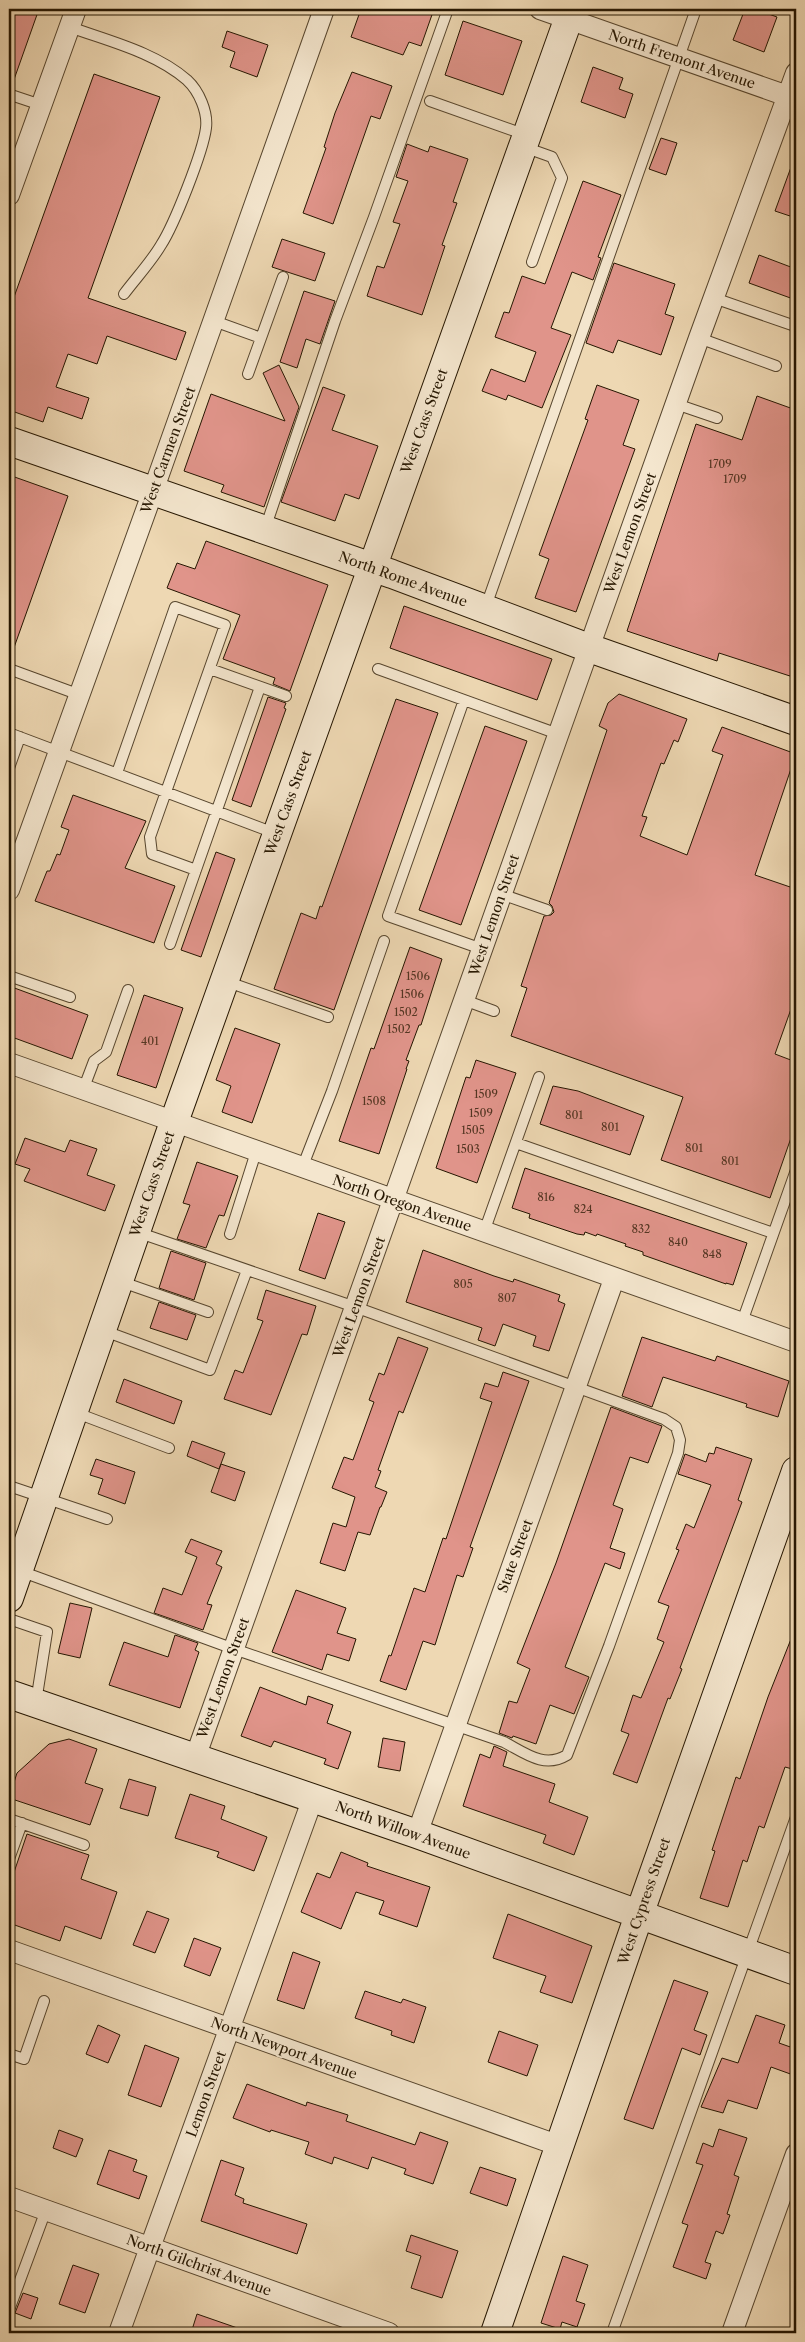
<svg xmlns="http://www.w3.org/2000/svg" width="805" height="2342" font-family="'Libre Caslon Text',serif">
<rect width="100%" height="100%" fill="#eed8b3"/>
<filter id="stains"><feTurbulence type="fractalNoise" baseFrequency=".004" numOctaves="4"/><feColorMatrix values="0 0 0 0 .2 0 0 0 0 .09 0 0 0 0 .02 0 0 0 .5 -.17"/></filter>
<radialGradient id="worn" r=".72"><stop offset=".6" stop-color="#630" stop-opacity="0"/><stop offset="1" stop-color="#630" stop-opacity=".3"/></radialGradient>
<path fill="#e0948a" stroke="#251601" d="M9 9H39L11 88H9Z
M361 9H434L421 46 409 42 403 55 351 37Z
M745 9H755L777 17 764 52 733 40Z
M463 21 522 41 503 95 445 75Z
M227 31 268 45 257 77 230 67 235 52 222 47Z
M593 67 623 78 619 89 633 94 625 118 581 102Z
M352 72 392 86 380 119 371 116 333 224 303 213 326 148 324 147 335 113Z
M94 74 160 97 88 298 186 332 176 360 107 336 97 364 68 354 56 387 89 398 82 419 48 407 43 422 9 410V311Z
M661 138 677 143 666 175 649 169Z
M407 144 428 152 430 146 468 159 453 202 457 203 442 245 445 246 422 315 367 296 377 266 384 268 400 224 393 222 408 181 396 177Z
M794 159H796V218L775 211Z
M583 181 621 195 598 257 601 258 593 280 572 272 551 328 571 335 542 408 508 395 506 400 482 391 491 369 525 382 536 352 495 337 504 312 509 313 522 276 545 284Z
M282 239 325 253 315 281 272 267Z
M759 255 796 269V300L749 283Z
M614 263 675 284 665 314 674 317 661 355 618 340 613 353 586 343Z
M304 291 335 301 320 344 306 339 297 368 280 362Z
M279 365 299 407 264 507 221 492 224 485 184 471 211 394 285 421 263 373Z
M597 385 639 400 623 445 635 449 576 612 535 598 549 559 539 555 588 420 585 419Z
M323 387 345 395 332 430 378 446 359 499 345 494 335 521 281 502Z
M757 396 796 410V667L793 677 719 653 717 661 627 631 696 424 742 440Z
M9 475 68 496 11 656H9Z
M206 541 328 585 290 691 273 684 275 678 223 659 240 615 167 588 177 563 195 569Z
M404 606 552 659 537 700 390 648Z
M619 694 687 719 678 742 674 740 664 764 661 763 642 816 647 817 640 836 687 855 723 755 712 751 722 727 796 754 755 875 796 889V995L775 1054 796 1062V1136L792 1135 770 1198 661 1160 683 1097 511 1036 527 988 521 986 544 916 551 915 554 912 552 906 549 903 607 730 599 726 608 703Z
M268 697 286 703 284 708 286 709 251 807 232 800Z
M396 699 438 713 334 1010 274 989 301 913 316 919 320 906 322 907Z
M485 726 527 741 461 925 419 910Z
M73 795 146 821 125 868 175 886 154 943 35 901 47 871H50L57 854 60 855 69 830 61 827Z
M216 852 235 859 201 957 181 950Z
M410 947 442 959 421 1025H419L406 1060 409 1061 406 1069H407L379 1154 339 1141 371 1048 374 1049Z
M9 986 88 1015 72 1059 9 1036Z
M144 995 183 1008 156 1088 117 1075Z
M235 1028 280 1044 252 1123 222 1112 231 1086 216 1080Z
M476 1060 516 1073 477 1183 436 1168 466 1077 470 1078Z
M553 1086 578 1091 644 1116 630 1155 540 1124Z
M25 1138 65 1152 70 1140 97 1149 87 1175 115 1185 105 1211 24 1181 30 1169 15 1164Z
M197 1162 238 1176 224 1216 219 1215 206 1248 177 1239 190 1205 183 1203Z
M525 1168 747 1243 733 1285 726 1283V1284L643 1255V1252L625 1246 626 1244 597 1234 596 1236 585 1232 584 1235 577 1234 529 1218 530 1214 512 1208Z
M318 1213 345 1222 325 1279 299 1270Z
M423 1250 494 1276 513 1282 514 1279 560 1295 558 1301 565 1304 549 1351 533 1346 536 1336 503 1324 495 1346 478 1340 482 1328 406 1302Z
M171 1251 206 1263 194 1300 159 1288Z
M266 1290 316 1306 307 1335 302 1334 271 1415 224 1399 235 1370 243 1373 263 1321 257 1319Z
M159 1302 196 1315 187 1340 150 1328Z
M398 1337 428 1348 403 1413 399 1411 378 1470 381 1471 375 1487 387 1492 381 1507H380L370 1535 358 1532 345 1571 320 1563 333 1523 346 1527 355 1497 332 1488 344 1457 353 1460 374 1402 369 1400 379 1373 384 1375Z
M642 1337 715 1361 717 1356 789 1381 778 1417 746 1407 747 1404 663 1377 652 1407 622 1396Z
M503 1372 529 1381 470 1547 473 1548 463 1577 457 1575 435 1645 423 1641 406 1690 380 1681 389 1655 391 1656 414 1588 425 1592 443 1538 446 1539 492 1402 480 1398 485 1383 498 1387Z
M124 1379 182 1401 174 1424 116 1402Z
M611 1407 662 1426 648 1463 630 1457 613 1505 623 1509 610 1548 625 1553 620 1569 605 1563 565 1667 589 1677 574 1714 550 1705 536 1744 513 1736 512 1738 499 1733 509 1701 517 1703 530 1669 517 1663 556 1563Z
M192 1441 225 1453 219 1469 187 1456Z
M716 1447 752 1459 738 1500 742 1502 680 1668 682 1669 670 1699 668 1698 637 1783 613 1774 629 1734 621 1731 633 1695 641 1698 664 1642 657 1639 669 1606 658 1602 679 1550 676 1549 686 1524 694 1528 711 1485 678 1474 685 1454 706 1462 709 1453 714 1454Z
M96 1459 135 1472 125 1504 98 1494 103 1479 90 1475Z
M221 1464 245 1472 235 1501 211 1492Z
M191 1539 222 1551 216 1564 222 1567 207 1604 212 1605 203 1630 154 1613 163 1588 182 1595 197 1557 185 1552Z
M296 1590 346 1608 337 1633 356 1639 349 1661 327 1654 322 1670 272 1652Z
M70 1603 92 1608 80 1658 58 1653Z
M795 1629 796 1770 785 1767 764 1828 759 1826 747 1862 743 1860 728 1907 700 1898 715 1851 712 1850 736 1777 740 1779 768 1697Z
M175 1635 198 1643 195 1650 199 1652 180 1708 109 1685 124 1642 168 1657Z
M260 1687 306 1705 308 1696 333 1705 327 1723 351 1732 338 1769 324 1764 326 1759 274 1741 271 1747 241 1736Z
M383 1738 405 1742 400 1771 378 1767Z
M69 1739 97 1749 85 1783 103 1789 90 1825 9 1798 17 1773 49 1744Z
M494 1746 507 1752 503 1766 555 1784 549 1802 588 1817 574 1855 543 1843 546 1835 463 1806 480 1754 490 1758Z
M129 1779 156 1787 148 1816 120 1808Z
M190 1794 225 1806 221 1819 267 1837 254 1871 217 1857 219 1852 175 1838Z
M27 1834 89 1855 81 1879 117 1892 101 1939 65 1926 60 1941 9 1923V1887Z
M341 1852 368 1863 367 1866 430 1887 417 1927 379 1914 384 1901 356 1892 341 1929 301 1912 317 1873 330 1878Z
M147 1911 169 1919 155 1953 133 1945Z
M508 1914 592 1946 572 2003 540 1992 546 1976 493 1958Z
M194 1938 221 1948 210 1976 184 1966Z
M293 1952 320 1962 304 2009 277 2000Z
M674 1980 708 1992 694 2030 707 2035 700 2055 682 2048 653 2129 624 2119Z
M365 1991 401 2003 403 1999 426 2007 414 2043 391 2035 392 2031 355 2018Z
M756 2015 785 2025 779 2043 796 2049V2076L771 2067 757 2109 728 2100 723 2113 701 2107 722 2058 738 2063Z
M98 2025 120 2035 108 2063 86 2054Z
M499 2031 538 2045 527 2076 488 2062Z
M145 2045 179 2058 161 2107 128 2095Z
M247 2084 306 2106 307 2102 348 2115 346 2121 415 2145 420 2132 448 2142 433 2184 404 2174 406 2169 372 2157 368 2169 334 2157 332 2164 305 2154 309 2142 271 2130 270 2132 233 2118Z
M719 2129 747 2138 734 2175 739 2177 727 2214 730 2215 723 2234 716 2231 705 2262 711 2264 706 2279 673 2267 688 2225 682 2223 703 2165 696 2163 703 2143 713 2147Z
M59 2130 83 2139 76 2157 53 2148Z
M109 2150 137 2160 133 2171 147 2176 139 2199 97 2184Z
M221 2160 244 2168 235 2195 244 2199 243 2203 307 2224 297 2254 201 2221Z
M480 2167 516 2179 507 2206 470 2193Z
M411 2235 458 2251 442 2298 411 2288 421 2256 406 2251Z
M563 2256 588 2265 576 2301 585 2304 577 2327 562 2322 560 2329 541 2323Z
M73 2265 99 2274 85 2313 59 2304Z
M23 2293 38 2298 31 2319 15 2313Z
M197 2314 246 2331V2333H191Z"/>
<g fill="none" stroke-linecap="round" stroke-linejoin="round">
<g stroke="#57462e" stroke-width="12">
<path id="lane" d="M70 27C108 41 155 52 187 80 199 91 208 112 206 128 203 152 174 225 161 245 151 262 136 278 124 294
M11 95 41 105
M430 101 526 135
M524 147 552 157 562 178 532 262
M714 298 795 326
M214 321 261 338
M699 338 776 366
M248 374 283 277
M676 404 717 418
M265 529 335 321 374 217 448 9
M485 609 696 9
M9 669 80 695
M210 669 286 696
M378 669 558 734
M464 700 388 916 482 949
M9 733 277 834
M9 768 20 737
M117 773 175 607 225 625 150 837 152 854 196 870
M501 894 547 910
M170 944 260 687
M9 976 70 997
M225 981 328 1017
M464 1000 494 1011
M83 1090 94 1061 106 1052 128 990
M516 1143 773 1233
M302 1168 332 1091 384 941
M484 1232 539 1077
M230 1234 256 1152
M119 1281 208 1312
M742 1322 796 1170
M102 1330 210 1370 247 1270
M74 1412 169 1448
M9 1486 107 1519
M20 1571 234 1649 504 1742C525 1753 544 1769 567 1755L609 1646 678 1453 680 1440 676 1427 664 1419 355 1307 137 1232
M9 1619 47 1632 36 1702
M9 1819 84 1845
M9 1859 22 1823
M9 2054 24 2059 44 2001
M9 2310 46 2210
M612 2333 796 1817"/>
</g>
<g stroke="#57462e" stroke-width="22">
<path id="street" d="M540 9 796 99
M9 195 76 9
M9 890 153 491 324 9
M9 1063 796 1342
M195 1758 699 338 796 73
M417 1834 614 1279
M9 1950 560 2146
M9 2197 389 2333
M119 2333 313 1798
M732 2333 796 2154"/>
</g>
<g stroke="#251601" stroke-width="30">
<path id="secondary" d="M9 441 392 574 589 648 796 721
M9 1598 174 1122 572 9
M9 1694 417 1834 796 1971
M495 2333 639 1915 796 1471"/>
</g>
<use href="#lane" stroke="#f4e6ce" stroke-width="10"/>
<use href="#street" stroke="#f4e6ce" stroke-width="20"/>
<use href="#secondary" stroke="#f4e6ce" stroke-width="28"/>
</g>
<g text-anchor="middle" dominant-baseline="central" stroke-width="4" stroke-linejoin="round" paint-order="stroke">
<g font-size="11" fill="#543623">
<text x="720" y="464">1709</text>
<text x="735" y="479">1709</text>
<text x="418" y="976">1506</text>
<text x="412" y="994">1506</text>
<text x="406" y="1012">1502</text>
<text x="399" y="1029">1502</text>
<text x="150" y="1041">401</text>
<text x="486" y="1094">1509</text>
<text x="374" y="1101">1508</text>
<text x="481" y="1113">1509</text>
<text x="574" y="1115">801</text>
<text x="610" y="1127">801</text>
<text x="473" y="1130">1505</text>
<text x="694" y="1148">801</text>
<text x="468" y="1149">1503</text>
<text x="730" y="1161">801</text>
<text x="546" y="1197">816</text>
<text x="583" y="1209">824</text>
<text x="641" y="1229">832</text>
<text x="678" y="1242">840</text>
<text x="712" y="1254">848</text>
<text x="463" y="1284">805</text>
<text x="507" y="1298">807</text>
</g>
<g font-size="14" fill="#251601" stroke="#f4e6ce">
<text transform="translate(682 59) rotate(19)">North Fremont Avenue</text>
<text transform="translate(424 421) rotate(-70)">West Cass Street</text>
<text transform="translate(168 450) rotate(-70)">West Carmen Street</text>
<text transform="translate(630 533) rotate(-70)">West Lemon Street</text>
<text transform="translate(403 579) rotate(20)">North Rome Avenue</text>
<text transform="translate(288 803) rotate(-70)">West Cass Street</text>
<text transform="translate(494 915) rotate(-71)">West Lemon Street</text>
<text transform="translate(152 1184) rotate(-71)">West Cass Street</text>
<text transform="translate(402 1203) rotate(19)">North Oregon Avenue</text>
<text transform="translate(359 1297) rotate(-70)">West Lemon Street</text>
<text transform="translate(515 1556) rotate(-70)">State Street</text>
<text transform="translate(223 1678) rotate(-70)">West Lemon Street</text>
<text transform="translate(403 1830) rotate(20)">North Willow Avenue</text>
<text transform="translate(644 1901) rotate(-71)">West Cypress Street</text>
<text transform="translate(284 2048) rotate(20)">North Newport Avenue</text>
<text transform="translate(206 2094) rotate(-70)">Lemon Street</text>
<text transform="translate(199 2265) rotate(20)">North Gilchrist Avenue</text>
</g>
</g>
<rect width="805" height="2342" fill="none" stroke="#eed8b3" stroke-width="30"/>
<rect x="10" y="10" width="785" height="2322" fill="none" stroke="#251601" stroke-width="2.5"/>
<rect x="15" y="15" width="775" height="2312" fill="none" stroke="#251601"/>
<rect width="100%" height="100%" filter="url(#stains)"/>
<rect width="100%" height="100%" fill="url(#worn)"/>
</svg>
